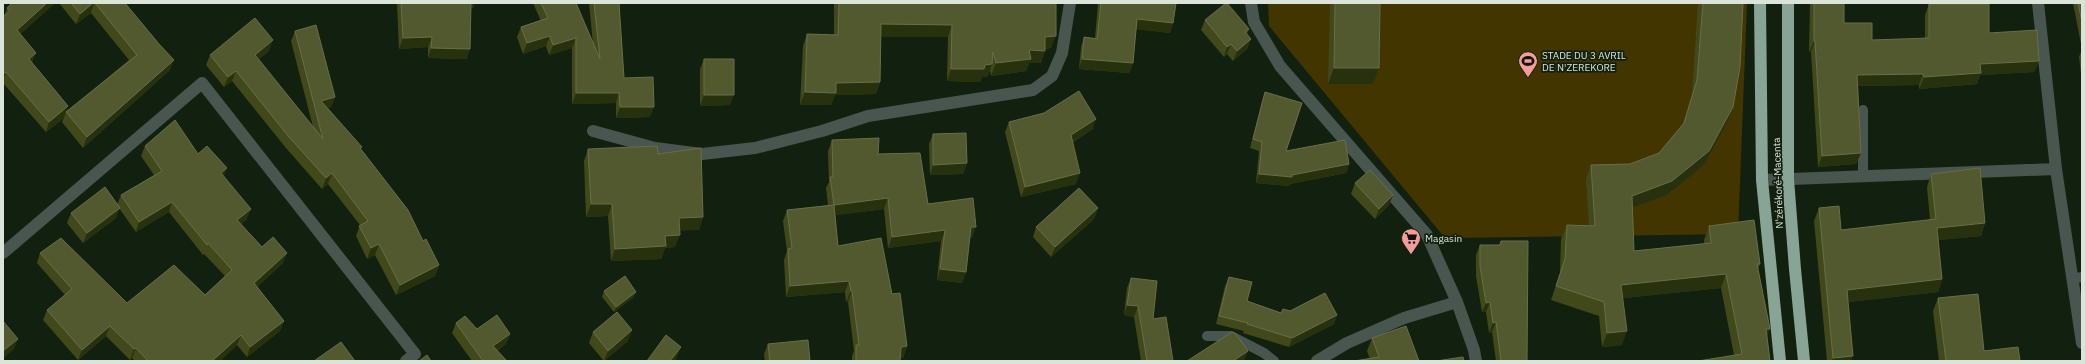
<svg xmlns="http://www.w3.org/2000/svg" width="2085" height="364" font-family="'IBM Plex Sans',sans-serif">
<rect width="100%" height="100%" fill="#12200f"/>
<path fill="#423500" d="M1268 3H1747L1738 234 1445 238 1269 26Z"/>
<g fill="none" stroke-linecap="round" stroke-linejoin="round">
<path stroke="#49554f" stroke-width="10" d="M1863 175V110
M2072 279 2082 277
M1207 336H1231L1264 353 1274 361"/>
<path stroke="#49554f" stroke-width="12" d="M1251 3 1254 22 1280 66 1427 235 1457 302 1474 350 1476 361
M2038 3 2056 169 2082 343
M593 131 655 148 702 154 755 148 822 131 868 116 1033 90 1052 76 1062 53 1070 3
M1762 180 2056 169
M3 253 202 83 415 354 406 361
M1317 361 1347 343 1404 318 1457 302"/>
<path stroke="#87a496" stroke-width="12" d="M1760 3 1762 180 1780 361
M1788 3V179L1795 269 1804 361"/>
</g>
<path fill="#41491a" d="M12 3H55L20 34 32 63 67 111 129 60 91 13 76 24 59 3H125L170 70 83 148 62 122 64 118 46 132 3 83V17L4 16 7 8Z
M397 3H475L473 8H471L467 59 428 58V47L399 49Z
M533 3H576L593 44 589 3H619L624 78 650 117 616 118V103L572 104V48L549 55 546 46 523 54 517 37 521 27 541 21Z
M795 3H1056L1051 48 1045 49 1041 63H1029L1026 71 991 76 990 70 988 76 982 77 980 82 947 81 948 37H881L880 82 876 94 835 95 831 105H800L803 46 807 34 834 35V4H795Z
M1098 3H1176L1173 23 1170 33 1136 29 1133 63 1129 73 1079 69 1081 47 1084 37 1095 38Z
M1330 3H1380L1373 84H1328Z
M1698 3H1743L1728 121 1704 165 1667 195 1633 208 1634 251 1704 244V240L1709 226 1760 264 1758 269 1770 361 1734 355 1721 288 1623 298 1622 345 1602 347 1599 316 1551 300 1560 273 1561 239 1567 225 1589 226 1586 179 1591 165 1630 164 1659 153 1683 124 1692 94Z
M1810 3H1844V23L1872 40 1925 39V15L1929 4 1989 33 2039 61 2034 72 1980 75 1977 84 1919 89V85L1858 86 1861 153 1856 164 1818 167 1811 52H1809Z
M2073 3H2082V82L2079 57 2082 49Z
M1205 20 1249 29 1247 34 1251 39 1247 49 1233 61 1227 54 1224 57 1201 30Z
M295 31 335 97 331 107 328 108 361 149 439 265 435 276 396 295 375 255 367 259 356 236 360 225 328 184 322 189 286 148 232 81 224 87 206 65 210 55 269 51 259 59 313 127 291 41Z
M704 59 730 105 700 106V69Z
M1265 92 1286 151 1349 164 1346 173 1290 184 1289 186 1256 183 1259 151 1250 148 1262 101Z
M1009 122 1093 129 1073 142 1076 184 1021 197 1005 132Z
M933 134 967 163 963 174 930 175 929 144Z
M832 140 878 154 928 204 972 238H970L966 272 962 283 937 280 941 241 888 248 884 209 835 215 838 246 892 294 907 346 903 358H901L900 361H852V356L854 351 848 302H846L845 292 786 297 784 260 787 251 783 221 787 210 828 205 826 188 829 182 828 151Z
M145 146 198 154 224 176 247 219 241 224 262 247 283 263 257 287 284 321 280 331 247 357 237 345 220 361H135L132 358 130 360 106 336 78 360 43 320 47 310 65 295 37 263 40 253 127 303 205 295 225 276 204 254 203 255 169 212 136 232 119 208 116 218 83 243 67 223 71 213 117 205 121 195 154 175 141 156Z
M588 149 658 154 703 217 699 230H679L675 247 665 248 661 259 611 261 608 216 586 217 584 161Z
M1931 174 1985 223 1981 236 1938 240 1942 279 1938 292 1848 302 1851 361H1827L1814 221 1819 208 1841 230 1930 220 1927 187Z
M1355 183 1393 195 1389 205 1375 219 1351 194Z
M1098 208 1094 219 1051 257 1033 237 1036 227Z
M1501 241 1527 361H1496L1492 332 1489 333 1486 312H1482L1476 276V255L1480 245H1499Z
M1229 277 1247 301 1281 313 1290 311 1337 315 1334 324 1289 347 1243 333 1244 331 1216 324 1225 286Z
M1131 278 1153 319 1173 361H1141L1134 317 1124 315 1127 288Z
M604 291 634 297 614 312 602 297Z
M1938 298 1984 351 2020 361H1939L1933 311Z
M456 323 477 329 510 334 506 344 497 351 507 361H472L452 333Z
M593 332 628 341 604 361 589 343Z
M1372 338 1419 361 1370 359 1367 351Z
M768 344 810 361H765L764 354Z"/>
<path fill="#28310d" d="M47 3H55L13 41 17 30Z
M93 3H94L91 13 76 24 80 14Z
M470 3H475L473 8 468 9Z
M795 3H835L834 4H795Z
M1137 19 1173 23 1170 33 1133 29Z
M881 24 952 25 948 37H877Z
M550 36 546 46 523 54 527 43Z
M1056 36 1051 48 1040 49 1045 37Z
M432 37 428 47 399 49 403 38Z
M576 38 572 48 549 55 553 45Z
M1251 39 1247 49 1233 61 1237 51Z
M273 40 269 51 252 65 255 55Z
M1814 41H1815L1811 52H1809Z
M1231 44 1227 54 1224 57 1227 47Z
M431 48 470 49 467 59 428 58Z
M1029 50 1045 51 1041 63H1029L1026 71 991 76 996 63Z
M36 53 32 63 29 59Z
M1082 59 1133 63 1129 73 1079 69Z
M174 60 170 70 83 148 87 137Z
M2039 61 2034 72 1980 75 1977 84 1919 89 1924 77 1980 64Z
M992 64 988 76 982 77 980 82 947 81 951 69Z
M1334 68H1379L1373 84H1328Z
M236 71 232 81 224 87 228 77Z
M6 72 3 80V74Z
M1923 74 1919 85 1853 86 1857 75Z
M880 82 876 94 835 95 831 105H800L805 92 836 83Z
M576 93H619L616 103 572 104Z
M704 95H734L730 105 700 106Z
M335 97 331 107 318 111 321 101Z
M68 106 64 118 46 132 49 122Z
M620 107H654L650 117 616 118Z
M1733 107 1728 121 1704 165 1667 195 1627 210 1632 196Z
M1096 119 1093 129 1067 145 1071 135Z
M1861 153 1856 164 1818 167 1822 156Z
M967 163 963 174 930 175 933 165Z
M1349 164 1346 173 1290 184 1289 186 1256 183 1259 174 1292 175Z
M227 168 223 178 221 173Z
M332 173 328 184 322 189 326 178Z
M1080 173 1076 184 1021 197 1025 187Z
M1393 195 1389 205 1375 219 1379 209Z
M888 198 884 209 830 216 834 205Z
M172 202 169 212 136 232 139 222Z
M591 204H612L608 216 586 217Z
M120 208 116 218 83 243 87 233Z
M1098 208 1094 219 1051 257 1055 247Z
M251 209 247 219 234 230 237 220Z
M703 217 699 230 674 231 679 218Z
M1985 223 1981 236 1932 241 1937 228Z
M971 227H976L972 238H967Z
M945 230 941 241 888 248 892 237Z
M680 235 675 247 665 248 661 259 611 261 615 249 665 236Z
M379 244 375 255 367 259 371 248Z
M287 253 283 263 251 293 254 283Z
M439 265 435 276 396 295 400 285Z
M940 269 966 272 962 283 937 280Z
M1726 274 1721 288 1616 299 1621 285Z
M1942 279 1938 292 1842 303 1847 290Z
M849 281 845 292 786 297 790 286Z
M851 291H852L848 302H846Z
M636 292 634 297 614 312 616 307Z
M1490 302 1486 312H1482L1486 303Z
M1127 305 1138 306 1134 317 1124 315Z
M1337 315 1334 324 1289 347 1292 338Z
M284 321 280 331 247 357 250 347Z
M1496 322 1492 332 1489 333 1493 323Z
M110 326 106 336 78 360 82 350Z
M1766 329H1770L1765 343Z
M632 330 628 341 604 361 608 351Z
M1627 331 1622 345 1602 347 1607 333Z
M510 334 506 344 489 356 493 346Z
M241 335 237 345 220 361H212Z
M18 339 14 349 3 359V351Z
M907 346 903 358H897L901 347Z
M681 347 676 359 675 361H670Z
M136 348 132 358 130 360 134 349Z
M1248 351 1244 361H1233Z
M1853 356 1851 361H1832L1833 358Z"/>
<path fill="#52592f" stroke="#676f49" d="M12 3H47L17 30 36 53 29 59 68 106 49 122 6 72 3 74V17L10 11 7 8Z
M71 3H93L80 14Z
M95 3H125L159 44 174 60 87 137 66 112 137 55Z
M401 3H471L470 49 431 48 432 37 403 38Z
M541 3H576L600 59 594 3H619L624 78 653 77 654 107H620L619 93H576V38L553 45 550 36 527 43 521 27 548 18Z
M839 3H1056V36L1045 37V51L1029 50 1031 59 996 63 993 52 992 64 985 65 984 69H951L952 25 881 24 880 82 836 83V93L805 92 807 34 838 35Z
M1101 3H1176L1173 23 1137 19 1133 63 1082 59 1084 37 1097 39Z
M1226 3H1227L1249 29 1245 32 1251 39 1237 51 1231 44 1227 47 1205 20Z
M1335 3H1380L1379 68H1334Z
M1703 3H1743L1740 67 1733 107 1709 151 1672 181 1632 196 1634 251 1711 243 1709 226 1754 220 1760 264H1757L1770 329H1766L1770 361H1698L1742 354 1726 274 1621 285 1627 331 1607 333 1604 302 1556 286 1565 259 1567 225 1595 226 1591 165 1630 164 1659 153 1684 123 1697 80Z
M1814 3H1844V23H1872V40L1929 38V4H1989V33L2037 30 2039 61 1980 64 1981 73 1924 77 1923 74 1857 75 1861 153 1822 156 1815 41H1814Z
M2078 3H2082V22Z
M255 18 273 40 255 55 323 139 295 31 316 25 335 97 321 101 362 147 360 148 408 210 423 241 426 239 439 265 400 285 379 244 371 248 359 226 368 221 332 173 326 178 289 137 236 71 228 77 210 55Z
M704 59H734V95H704Z
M1079 91 1096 119 1071 135 1080 173 1025 187 1009 122 1044 113Z
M1265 92 1302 103 1286 151 1345 140 1349 164 1292 175V177L1259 174 1262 142 1253 139Z
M175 120 198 154 207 146 227 168 221 173 251 209 237 220 262 247 273 237 287 253 254 283 284 321 250 347 241 335 212 361H148L136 348 134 349 110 326 82 350 47 310 72 289 40 253 61 238 127 303 174 265 205 295 232 270 208 243 207 245 172 202 139 222 121 195 162 171 145 146Z
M966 133 967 163 933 165V134Z
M879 138 878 154 920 153 928 204 973 198 976 227H971L966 272 940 269 945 230 892 237 888 198 834 205 830 177H833L832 140Z
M657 146 658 154 701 148 703 217 679 218 680 235 665 236 666 246 615 249 612 204H591L588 149Z
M1980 168 1985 223 1937 228 1942 279 1847 290 1853 356 1833 358 1819 208 1839 206 1841 230 1936 219 1931 174Z
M1370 170 1393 195 1379 209 1355 183Z
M105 187 120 208 87 233 71 213Z
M1079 188 1098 208 1055 247 1036 227Z
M834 205 838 246 881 238 892 294 900 293 907 346 901 347 900 361H856V345H859L852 291H851L849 281 790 286 788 249 792 248 787 210Z
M1501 241H1528L1527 361H1501L1496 322 1493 323 1490 302 1486 303 1480 266V245H1500Z
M625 276 636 292 616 307 604 291Z
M1229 277 1252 282 1247 301 1281 313 1283 309 1290 311 1325 293 1337 315 1292 338 1247 324 1248 323 1219 316Z
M1131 278 1157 281 1153 319 1166 317 1173 361H1147L1138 306 1127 305Z
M1978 294 1984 351 2018 347 2020 361H1946L1938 298Z
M617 312 632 330 608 351 593 332Z
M497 315 510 334 493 346 507 361H483L456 323 465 316 477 329Z
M3 321 18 339 3 351Z
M1406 326 1419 361H1354L1379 357 1372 338Z
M1232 332 1236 334 1248 351 1233 361H1187Z
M666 335 681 347 670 361H647Z
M808 340 810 361H770L768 344Z
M341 342 355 361H314Z
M427 355 431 361H419Z
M1463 357 1464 361H1436Z"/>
<defs>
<g id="stadium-pin" transform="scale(1)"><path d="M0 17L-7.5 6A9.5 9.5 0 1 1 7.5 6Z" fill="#f59b98" stroke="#12200f"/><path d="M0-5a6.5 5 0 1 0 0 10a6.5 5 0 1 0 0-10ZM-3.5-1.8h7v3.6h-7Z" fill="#111"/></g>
<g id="supermarket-pin" transform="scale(1)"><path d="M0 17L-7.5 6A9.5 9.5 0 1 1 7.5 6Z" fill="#f59b98" stroke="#12200f"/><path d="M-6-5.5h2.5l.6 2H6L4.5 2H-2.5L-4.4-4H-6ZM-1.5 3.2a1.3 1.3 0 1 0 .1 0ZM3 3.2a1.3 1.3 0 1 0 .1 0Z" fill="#111"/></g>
</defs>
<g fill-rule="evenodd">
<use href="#stadium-pin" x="1528" y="61"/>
<use href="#supermarket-pin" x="1411" y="238"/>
</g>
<g text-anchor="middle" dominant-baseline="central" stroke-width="3.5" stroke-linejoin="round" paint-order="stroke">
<g font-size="10" fill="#dae4d8" stroke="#12200f" text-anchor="start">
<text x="1542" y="55">STADE DU 3 AVRIL<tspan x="1542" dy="12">DE N'ZEREKORE</tspan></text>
<text x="1425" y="238">Magasin</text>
</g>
<g font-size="10" fill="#dae4d8" stroke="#12200f">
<text transform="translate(1778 183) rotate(-92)">N'zérékoré-Macenta</text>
</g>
</g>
<rect width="2085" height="364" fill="none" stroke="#dae4d8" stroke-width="8"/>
</svg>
